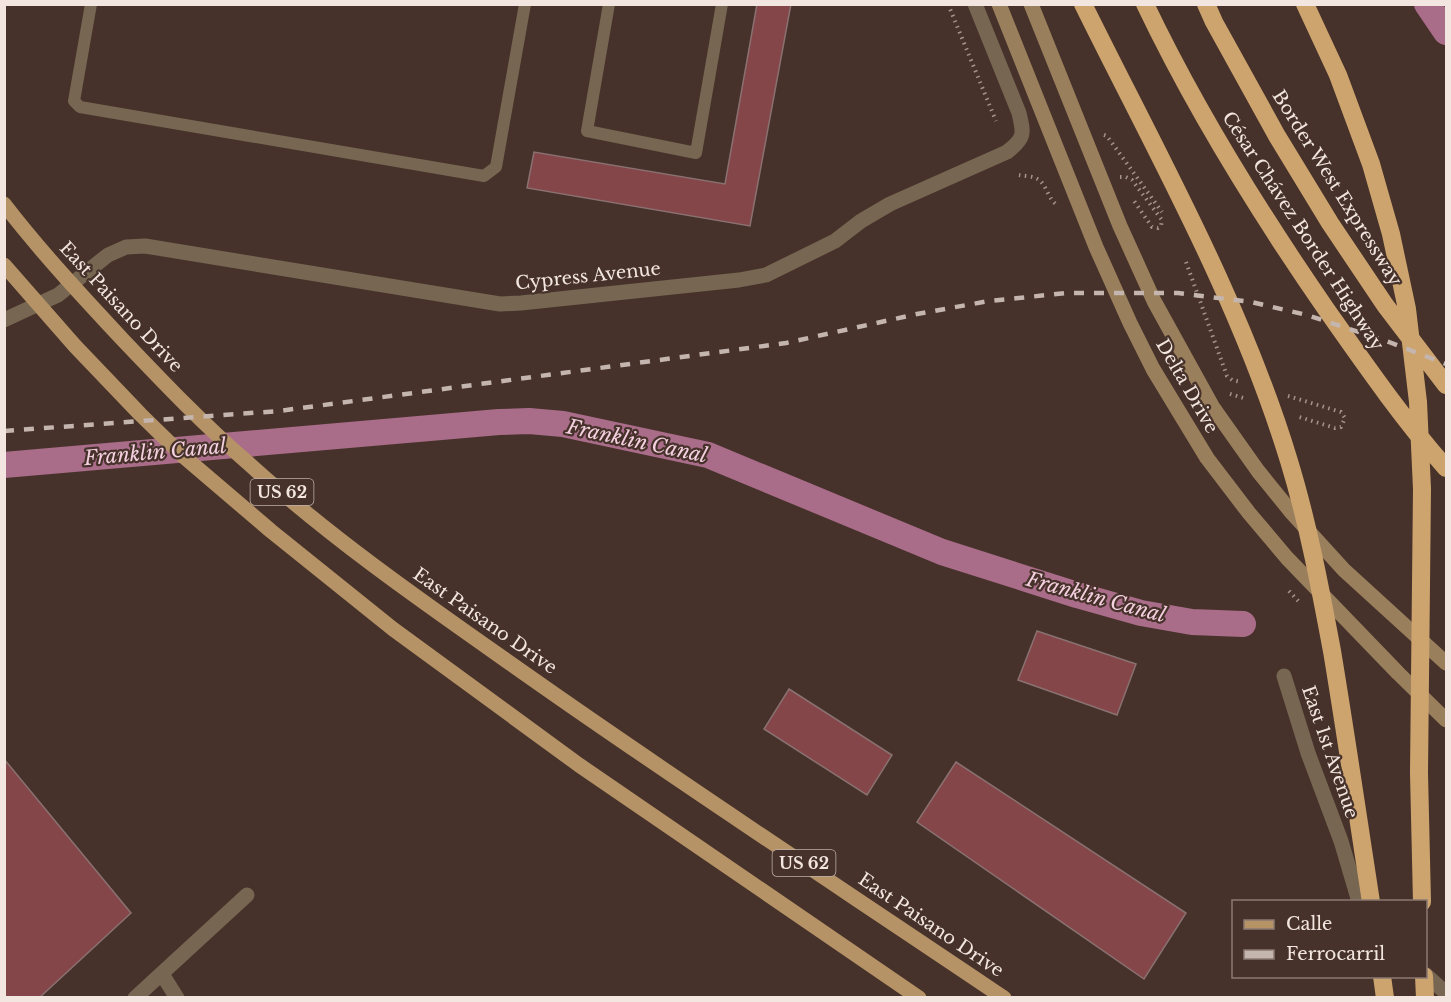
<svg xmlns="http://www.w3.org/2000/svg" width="1451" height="1002" font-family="'Libre Baskerville',serif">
<rect width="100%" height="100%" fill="#46322a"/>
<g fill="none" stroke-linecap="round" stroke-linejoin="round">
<path stroke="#a96c89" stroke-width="26" d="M1427 4 1446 32
M4 465 499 422 529 421 563 424 708 455 942 552 1077 595 1141 613 1192 622 1243 624"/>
</g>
<path fill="#854649" stroke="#8a7171" stroke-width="1.5" d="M757 4H791L750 226 527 188 534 152 725 184Z
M1037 631 1136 664 1117 715 1018 680Z
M789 689 892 755 867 795 764 729Z
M4 759 131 913 39 998H4Z
M956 762 1186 913 1144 979 917 822Z"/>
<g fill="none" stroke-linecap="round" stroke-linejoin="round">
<path stroke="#a3938c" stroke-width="4" stroke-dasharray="1.5 4.5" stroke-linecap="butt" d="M948 4 996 121
M1104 135 1107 136 1162 212
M1019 175C1025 176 1034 176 1039 180 1047 186 1048 199 1057 205
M1120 177H1126L1132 180 1162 220 1161 226 1158 228 1152 227 1132 198
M1186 262 1227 376 1232 380 1241 382
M1230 394 1247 399
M1288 396 1341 412 1345 418 1341 427 1335 428 1296 416
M1289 591 1301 604"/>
<path stroke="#776651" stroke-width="12" d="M91 4 74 101 80 107 484 176 496 167 525 4
M609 4 587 131 696 153 722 4"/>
<path stroke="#776651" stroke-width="15" d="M4 320 58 295 108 255 126 247 145 246 500 304 521 303 739 280 766 275 835 241 861 221 890 204 1007 152C1025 138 1024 134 1019 113L975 4
M1284 676 1308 753 1341 841 1359 902
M162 974 177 998
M1426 975 1446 993
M135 998 247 895"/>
<path stroke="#9a7f5d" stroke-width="15" d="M999 4 1096 247 1130 323 1153 369 1207 458 1249 513 1287 558 1398 673 1446 720
M1031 4 1120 226 1154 301 1212 406 1258 471 1292 513 1344 570 1446 663"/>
<path stroke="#b59366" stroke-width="15" d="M4 204C41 252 82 296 123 340 163 382 203 424 247 462 336 543 436 611 534 680 689 789 847 892 1004 998
M4 265 75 346 140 414 182 455 271 531 393 629 579 765 919 998"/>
<path stroke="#cda46e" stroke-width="18" d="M1083 4C1157 154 1240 300 1289 461 1308 523 1320 587 1332 651 1346 735 1358 818 1371 902
M1145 4C1196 111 1259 212 1326 309 1364 363 1402 418 1446 468
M1206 4 1214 22 1277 136 1330 223 1385 305 1446 385
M1305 4 1338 75 1371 164 1391 234 1407 309 1418 402 1422 489 1419 773 1422 902
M1382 976 1385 998
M1424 976 1425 998"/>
<path stroke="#c4b5af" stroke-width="4.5" stroke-dasharray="10 10" stroke-linecap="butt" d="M4 431 279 411 786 343 917 314 989 301 1067 293H1178L1251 302 1307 315 1389 342 1446 364"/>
</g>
<g text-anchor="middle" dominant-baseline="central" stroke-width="4.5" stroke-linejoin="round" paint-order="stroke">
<g fill="#46322a" stroke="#bfb0a9" stroke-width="1.5">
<rect x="250.5" y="479" width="63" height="26" rx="4.5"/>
<rect x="772.5" y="850" width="63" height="26" rx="4.5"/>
</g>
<g font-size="16" font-weight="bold" fill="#f3e6e0">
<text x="282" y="492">US 62</text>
<text x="804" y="863">US 62</text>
</g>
<g font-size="18" fill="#f3e6e0" stroke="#46322a">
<text transform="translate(1337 188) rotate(58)">Border West Expressway</text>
<text transform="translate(1303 231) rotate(57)">César Chávez Border Highway</text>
<text transform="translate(588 276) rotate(-6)">Cypress Avenue</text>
<text transform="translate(121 307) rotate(47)">East Paisano Drive</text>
<text transform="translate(1187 386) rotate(60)">Delta Drive</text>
<text transform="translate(485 621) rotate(35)">East Paisano Drive</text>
<text transform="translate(1330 752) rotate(71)">East 1st Avenue</text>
<text transform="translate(931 925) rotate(34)">East Paisano Drive</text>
</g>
<g font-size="20" font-style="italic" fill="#f5d0e0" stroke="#46322a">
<text transform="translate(637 441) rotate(12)">Franklin Canal</text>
<text transform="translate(155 452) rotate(-5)">Franklin Canal</text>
<text transform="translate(1096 597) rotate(15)">Franklin Canal</text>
</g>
</g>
<rect width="1451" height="1002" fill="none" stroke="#f3e6e0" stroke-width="12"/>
<rect x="1232" y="900" width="195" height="78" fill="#46322a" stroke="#8b7a73" stroke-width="1.5"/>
<rect x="1244" y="920" width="30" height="9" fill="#b59366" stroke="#8b7a73" stroke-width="1.5"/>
<text x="1286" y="930" font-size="18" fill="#f3e6e0">Calle</text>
<rect x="1244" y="950" width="30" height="9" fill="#c4b5af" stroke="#8b7a73" stroke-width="1.5"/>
<text x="1286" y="960" font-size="18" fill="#f3e6e0">Ferrocarril</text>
</svg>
